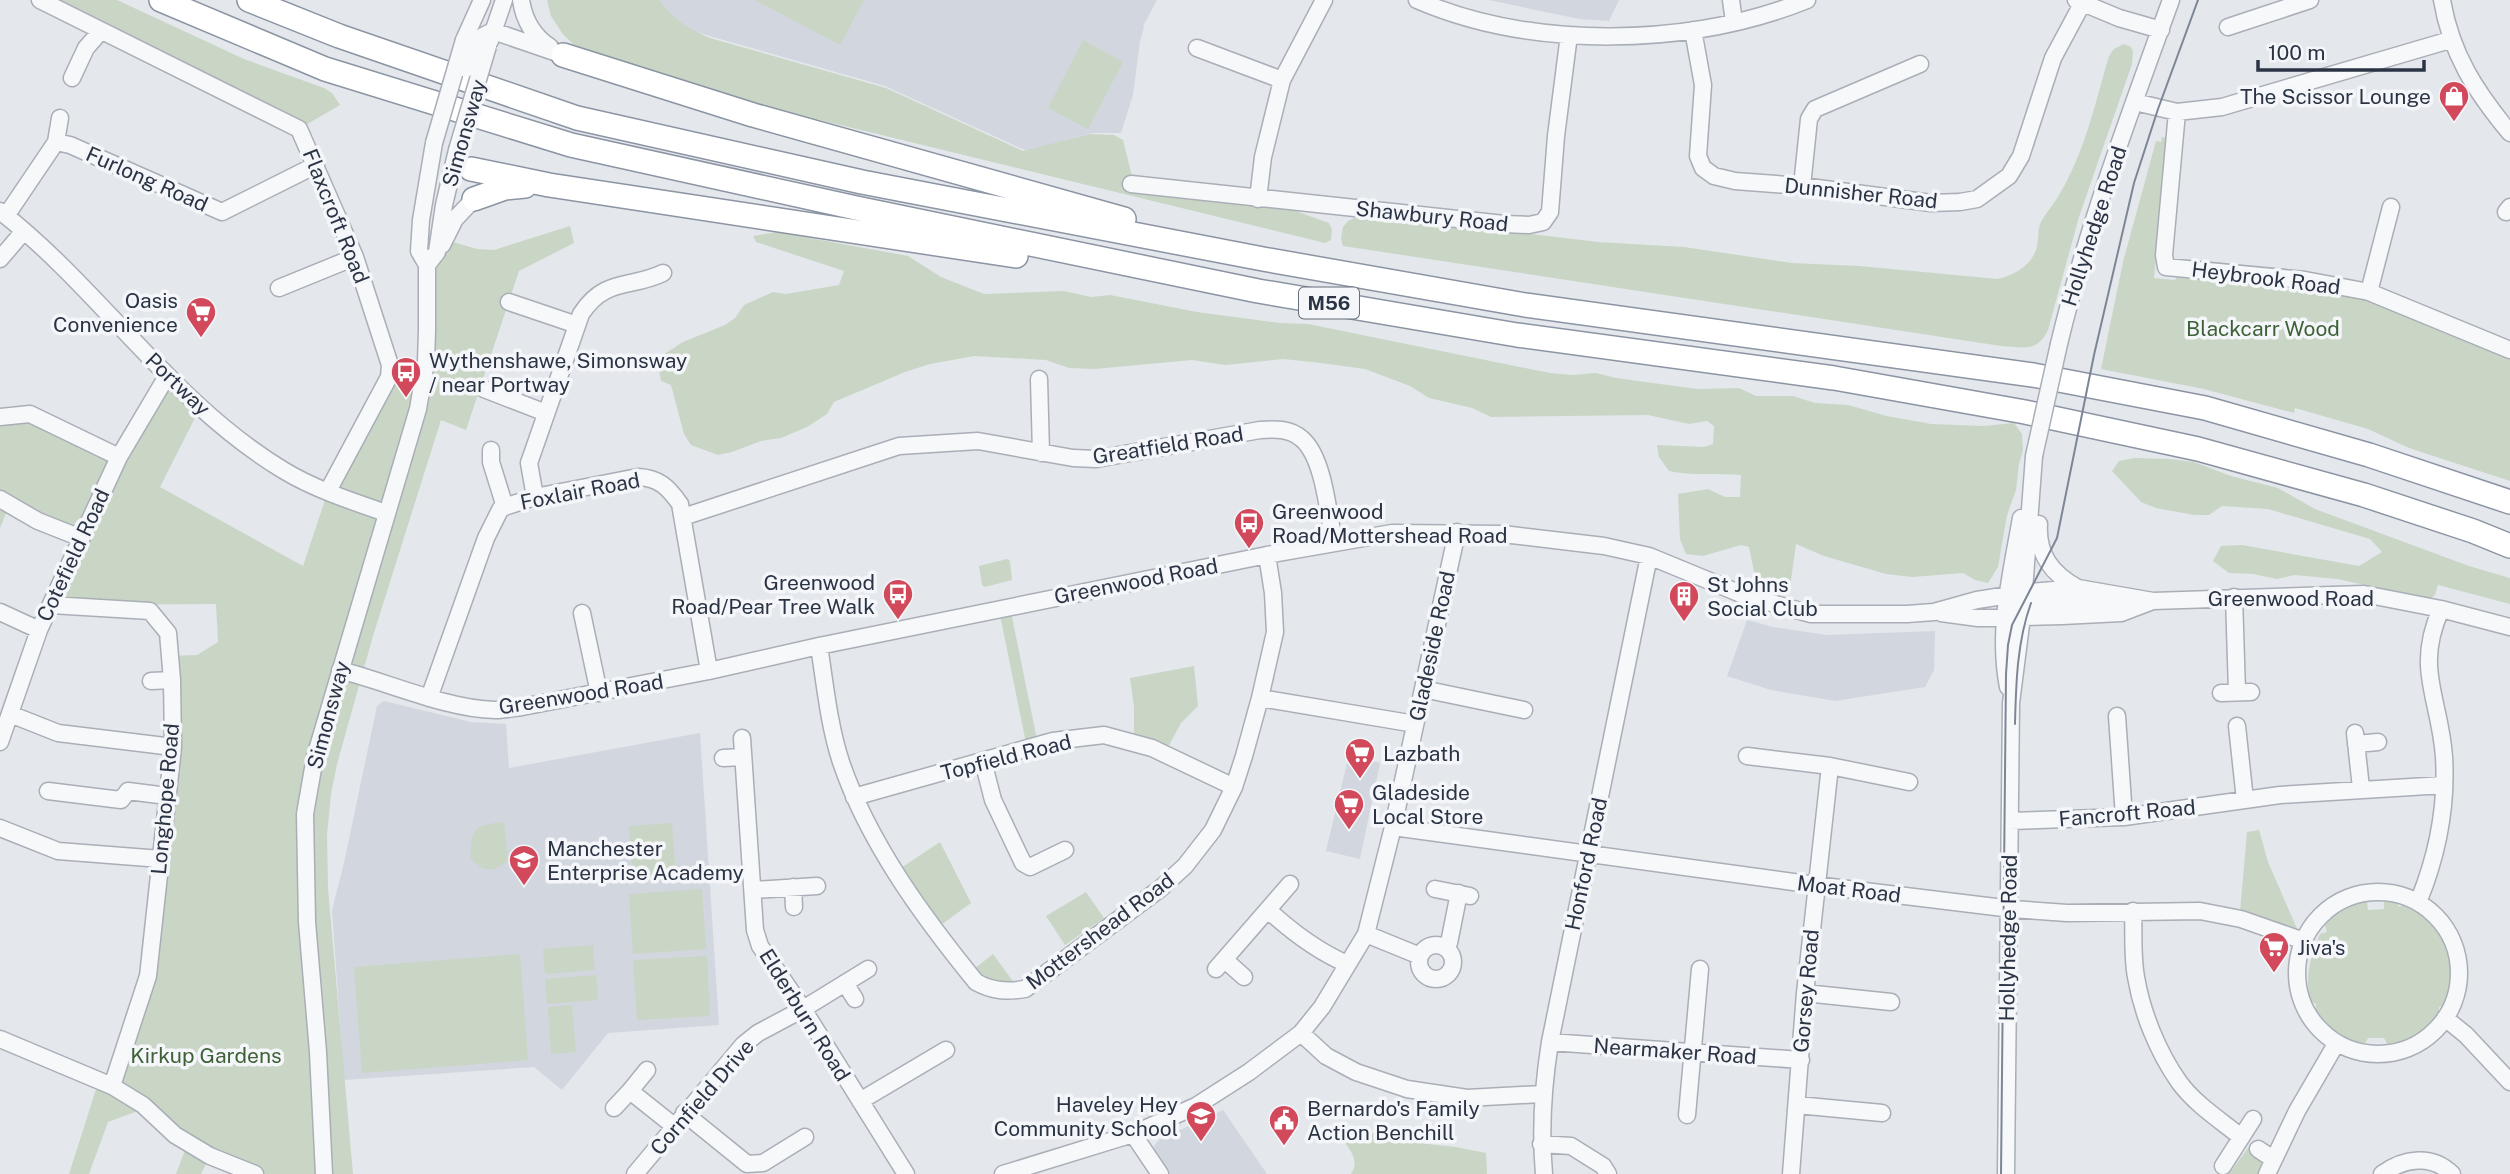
<svg xmlns="http://www.w3.org/2000/svg" width="2510" height="1174" font-family="'Public Sans',sans-serif">
<rect width="100%" height="100%" fill="#e4e7ec"/>
<path fill="#d2d6de" d="M634 0H1157L1143 26 1144 27 1140 41 1133 95 1121 133H1092L1027 151 885 86 671 25Z
M1489 0H1619L1609 21 1579 19Z
M1747 620 1773 627 1827 635 1935 631 1934 670 1925 687 1835 701 1771 690 1727 676Z
M384 701 471 722 506 724 509 768 700 733 719 1025 608 1033 562 1090 534 1067 344 1080 332 910 344 863 377 706Z
M1349 755 1380 763 1360 859 1326 851Z
M1223 1110 1267 1174H1170L1155 1152 1154 1146 1159 1140Z"/>
<path fill="#c9d6c5" d="M40 0H117L244 59 324 88 332 93 340 105 299 129Z
M547 0H659C674 20 687 28 710 38L886 88 1023 151 1090 134 1114 135 1123 140 1132 176 1276 204 1329 223 1332 230 1331 240 1325 243 779 110 604 58 573 44 562 33 551 16Z
M755 0H864L840 45Z
M1083 40 1123 62 1088 129 1048 108Z
M2124 44 2131 47 2133 52 2132 64 2079 217 2048 330C2037 353 2023 347 2001 346L1343 246 1341 238 1343 227 1348 221 1357 217 1397 218 1598 242 1684 247 1792 263 1859 266 1998 279C2015 275 2033 265 2037 246 2039 236 2037 229 2042 220 2049 209 2057 200 2063 188 2086 147 2096 100 2109 56L2114 49Z
M2168 130 2154 278 2175 280 2180 272 2355 294 2357 299 2375 301 2510 356V481L2409 448 2368 429 2295 408 2294 413 2204 389 2101 369 2123 262 2156 141 2161 142 2162 137 2165 138Z
M570 226 574 243 519 271 466 430 441 420 373 636 337 764 331 794 327 835 328 888 353 1174H255L210 1156 201 1174H176L188 1142 146 1108 108 1122 89 1174H69L99 1080 111 1086 148 976 161 859 171 656 197 655 218 642 216 604 51 605 80 541 7 511 0 528V417L20 414 119 457 167 376 200 408 160 487 303 566 328 491 389 377 421 391 427 265 446 240 477 249 494 250Z
M777 232 908 256 941 277 984 294 1064 291 1091 297 1110 295 1197 312 1280 323 1308 324 1550 373 1572 375 1596 373 1616 378 1697 389 1739 388 1756 396H1793L1815 403 1848 405 1887 416 1931 424 1984 426 2014 423 2022 434 2023 450 2019 464 2016 490 2007 515 1998 567 1988 583 1975 580 1963 573 1912 577 1886 574 1824 556 1796 544 1791 580 1784 590H1770L1757 586 1749 547 1741 545 1703 556 1686 554 1680 539 1678 494 1708 489 1725 497H1740L1741 475C1718 473 1691 476 1669 471L1659 457 1657 445 1704 447 1713 444 1714 426 1707 421 1689 424 1648 415 1491 417 1472 408 1429 398 1410 386 1365 369 1321 363 1283 359 1225 365 1192 360 1095 369 1069 368 1046 360 974 356 930 364 905 372 834 402 827 414 807 427 781 438 761 441 732 452 718 455 691 445 684 434 671 385 661 381 658 365 661 356 683 342 725 325 735 318 744 305 773 292 786 294 839 285 844 271 756 242 753 236Z
M2135 458 2169 459 2194 462 2231 476 2278 488 2315 509 2469 566 2510 578V604L2438 585 2435 595 2430 599 2337 579 2295 575 2277 579 2253 574 2229 573 2213 561 2221 546 2242 545 2359 566 2382 552 2370 539 2268 509 2222 506 2209 515H2194L2156 508 2141 502 2112 471 2119 461Z
M1007 559 1010 561 1012 580 985 587 982 585 979 566Z
M1011 612 1037 740 1026 743 1000 615Z
M1194 666 1198 706 1181 723 1168 747 1151 739 1134 735V707L1130 678Z
M504 822 508 861 495 869H483L471 859C470 828 475 825 504 822Z
M672 823 676 879 633 882 629 826Z
M2259 830 2268 862 2298 931 2240 912 2247 832Z
M940 842 971 903 941 925 901 868Z
M702 889 706 949 633 954 629 894Z
M1086 892 1104 918 1065 945 1046 916Z
M2387 899 2396 901 2399 907 2406 904C2447 926 2464 962 2445 1006L2439 1007V1016C2426 1033 2410 1042 2389 1047L2384 1038H2368L2364 1046C2343 1040 2329 1029 2315 1012L2316 1004 2310 1001C2305 977 2310 956 2320 934L2327 932 2325 925 2335 913 2365 900 2367 902 2368 910 2384 909V901Z
M593 945 595 970 545 974 543 949Z
M520 954 528 1060 362 1073 354 967Z
M993 954 1015 984C998 984 986 981 974 969Z
M707 956 710 1016 637 1020 633 960Z
M596 975 598 1000 547 1004 545 979Z
M572 1005 576 1052 551 1054 548 1007Z
M1348 1127 1409 1142 1456 1147 1486 1153 1487 1174H1351C1359 1163 1352 1151 1344 1142Z
M2248 1148 2255 1152 2263 1162 2262 1174H2229Z"/>
<g fill="none" stroke-linecap="round" stroke-linejoin="round">
<g stroke="#a9aeb7" stroke-width="19">
<path id="minor" d="M40 0 299 129 355 257 390 365 389 377 328 491
M521 0C524 20 533 36 550 47
M1417 0C1533 50 1690 47 1807 0
M1731 0 1734 22
M2076 0 2119 18 2161 30
M2442 0C2451 54 2476 92 2510 133
M2228 27 2310 0
M1693 30 1703 85 1698 156 1703 168 1714 176 1735 181 1802 186 1931 203 1960 202 1977 199 2009 176 2021 156 2053 58 2082 4
M464 40 482 0
M490 41 504 0
M475 43 483 36 493 31 563 55
M1197 48 1282 80
M72 78 86 48 100 32
M2135 102 2177 112 2222 107 2450 40
M2177 112 2164 255 2166 267 2305 280 2369 292 2510 350
M56 142 60 118
M1131 184 1504 224 1529 225 1543 222 1550 212 1556 136 1569 35
M1802 186 1809 119 1815 109 1920 64
M1258 199 1263 157 1282 80 1324 0
M0 211C101 290 172 403 283 470 314 489 351 501 386 513
M2506 212 2510 207
M6 216 56 142 70 145 222 212 316 165
M442 245 455 219 474 199
M0 259 24 231
M427 265 437 252 444 205 457 150
M279 288 355 257
M2369 292 2391 207
M509 302 577 325
M2059 344C2087 227 2130 113 2171 0
M1039 379 1041 453
M484 389 546 413
M0 417 30 414 119 457
M491 450V462L505 507
M535 497 529 463 581 314C605 277 630 289 663 273
M0 499 38 521 81 538
M683 517 899 446 978 441 1073 458 1096 459 1260 430C1274 429 1290 428 1302 439 1324 458 1328 513 1334 542
M2039 524C2037 555 2052 574 2078 588
M2234 597 2237 692
M51 605 150 611 168 633 172 680 173 747 148 976 112 1086
M2015 605 2119 601
M0 612 39 630
M582 613 599 693
M1941 613 1978 618 2062 616 2121 613 2150 602
M819 646C825 684 829 726 841 762 868 842 923 917 976 982 992 991 1007 992 1025 989L1161 888 1185 866 1213 830 1234 787 1244 756 1260 698 1275 632 1273 593 1267 555
M340 670C387 682 447 709 495 710 504 710 513 708 522 707L709 671 819 646 1267 555 1392 533 1503 534 1604 546 1649 556 1746 596 1811 614H1907L1934 612 1977 600 2028 592 2078 588 2153 601 2364 594 2441 609 2510 627
M151 681 172 680
M2008 687C1997 630 2011 575 2021 518
M1423 689 1524 710
M2221 693 2251 692
M429 698 486 538 501 508 535 497 638 477C659 478 668 487 680 504L709 671
M1260 698 1415 724
M10 714 58 733 173 747
M2117 716 2124 817
M2237 726 2245 800
M2355 733 2361 788
M742 738 755 930 760 946 803 1009 906 1174
M0 742 39 630 119 457 167 376
M2356 744 2378 742
M1747 756 1830 766 1909 782
M723 758 743 757
M983 761 993 800 1023 863 1030 867 1065 850
M48 791 121 800 128 791 167 796
M854 797 1053 741 1104 735 1152 748 1234 787
M2010 821 2124 817 2280 795 2444 785
M1393 827 1815 885 2012 909 2067 913 2200 911 2241 919 2304 941
M0 828 58 851 161 859
M793 887 794 907
M1435 889 1470 896
M753 890 817 886
M2297 973a81 81 0 1 1 162 0a81 81 0 1 1-162 0Z
M2419 900C2438 853 2447 807 2444 757 2440 698 2414 669 2441 609
M1268 910C1292 932 1317 951 1347 964
M2133 911C2134 932 2132 956 2136 977 2142 1013 2158 1052 2179 1082 2195 1104 2220 1120 2241 1137
M1366 934 1420 956
M1419 962a17 17 0 1 1 34 0a17 17 0 1 1-34 0Z
M1444 947 1449 943 1459 893
M1225 960 1244 977
M1216 969 1290 884
M845 983 855 999
M1805 993 1891 1002
M2445 1018 2466 1035 2510 1082
M1301 1033 1326 1056 1356 1072 1407 1089 1467 1098 1542 1094
M0 1039 112 1086 143 1105 175 1135 210 1156 255 1174
M1550 1042 1801 1060
M647 1070 630 1091 674 1126
M860 1101 946 1050
M1797 1105 1882 1113
M614 1108 630 1091
M684 1113 747 1164 763 1163 805 1137
M1687 1115 1700 969
M1133 1134 1160 1174
M1541 1144 1571 1146 1603 1166 1608 1174
M2258 1149 2273 1159
M2223 1166 2253 1119
M324 1174 318 1052 307 922 305 814 315 757 418 409 426 362 427 330V265L419 251 421 220 434 143
M635 1174 743 1045 758 1033 803 1009 868 969
M1003 1174 1133 1134 1196 1106 1249 1072 1301 1033 1322 1007 1366 934 1393 827 1457 532
M1544 1174C1540 1129 1543 1086 1550 1042L1649 556
M1791 1174 1805 993 1830 766
M2006 1174 2011 703 2022 617 2034 456
M2267 1174 2297 1111 2336 1044
M2382 1174C2404 1158 2432 1154 2452 1174"/>
</g>
<g stroke="#8b94a3" stroke-width="26">
<path id="highway" d="M161 0 325 69 571 145 856 208 1258 291 1517 335 1834 378 2025 412 2198 449 2364 495 2473 531 2510 546
M249 0 339 36 577 118 862 182 1263 259 1525 305 2033 375 2205 408 2369 455 2510 502
M563 55 753 115 1124 219
M471 169 549 185 1016 256
M474 199 505 188 525 186"/>
</g>
<use href="#minor" stroke="#f7f8fa" stroke-width="16"/>
<use href="#highway" stroke="#fff" stroke-width="23"/>
<path stroke="#7d8696" stroke-width="2" d="M2015 724C2016 683 2017 642 2031 603
M2001 1174 2006 674 2008 645 2012 625 2057 538 2094 355 2134 183 2158 109 2198 0"/>
<g stroke="#a9aeb7" stroke-width="19" stroke-linecap="butt">
<path id="minor-bridge" d="M466 69 475 43
M434 143 464 40
M457 150 488 46
M2034 456 2059 344"/>
</g>
<use href="#minor-bridge" stroke="#f7f8fa" stroke-width="16"/>
</g>
<defs>
<g id="shop-pin" transform="scale(1.575)"><path d="M0 17L-7.5 6A9.5 9.5 0 1 1 7.5 6Z" fill="#d1495b" stroke="#f4f6f9"/><path d="M-5-2.5h2.3a2.7 3.5 0 0 1 5.4 0H5L5.5 6h-11ZM-1.5-2.5h3a1.5 2.3 0 0 0-3 0Z" fill="#fff"/></g>
<g id="supermarket-pin" transform="scale(1.575)"><path d="M0 17L-7.5 6A9.5 9.5 0 1 1 7.5 6Z" fill="#d1495b" stroke="#f4f6f9"/><path d="M-6-5.5h2.5l.6 2H6L4.5 2H-2.5L-4.4-4H-6ZM-1.5 3.2a1.3 1.3 0 1 0 .1 0ZM3 3.2a1.3 1.3 0 1 0 .1 0Z" fill="#fff"/></g>
<g id="bus-pin" transform="scale(1.575)"><path d="M0 17L-7.5 6A9.5 9.5 0 1 1 7.5 6Z" fill="#d1495b" stroke="#f4f6f9"/><path d="M-5-6H5V4H4V6H2V4H-2V6H-4V4H-5ZM-3.5-4V0h7V-4ZM-3.5 1.2v1.5H-2V1.2ZM2 1.2v1.5H3.5V1.2Z" fill="#fff"/></g>
<g id="building-pin" transform="scale(1.575)"><path d="M0 17L-7.5 6A9.5 9.5 0 1 1 7.5 6Z" fill="#d1495b" stroke="#f4f6f9"/><path d="M-4-6H4V6H1V3H-1V6H-4ZM-2.5-4.3h1.7v1.8h-1.7ZM.8-4.3h1.7v1.8H.8ZM-2.5-1h1.7V.8h-1.7ZM.8-1h1.7V.8H.8Z" fill="#fff"/></g>
<g id="school-pin" transform="scale(1.575)"><path d="M0 17L-7.5 6A9.5 9.5 0 1 1 7.5 6Z" fill="#d1495b" stroke="#f4f6f9"/><path d="M0-5L7-2L0 1L-7-2ZM-4 1L0 2.5L4 1V4Q0 6-4 4Z" fill="#fff"/></g>
<g id="civic-pin" transform="scale(1.575)"><path d="M0 17L-7.5 6A9.5 9.5 0 1 1 7.5 6Z" fill="#d1495b" stroke="#f4f6f9"/><path d="M-.6-6.5H3V-4.5H.6V-3L4-1V1h2V6H-6V1h2V-1L-.6-3ZM-1.2 2.5V6h2.4V2.5Z" fill="#fff"/></g>
</defs>
<g fill-rule="evenodd">
<use href="#shop-pin" x="2454" y="96"/>
<use href="#supermarket-pin" x="201" y="312"/>
<use href="#bus-pin" x="406" y="372"/>
<use href="#bus-pin" x="1249" y="523"/>
<use href="#bus-pin" x="898" y="594"/>
<use href="#building-pin" x="1684" y="596"/>
<use href="#supermarket-pin" x="1360" y="753"/>
<use href="#supermarket-pin" x="1349" y="804"/>
<use href="#school-pin" x="524" y="860"/>
<use href="#supermarket-pin" x="2274" y="947"/>
<use href="#school-pin" x="1201" y="1116"/>
<use href="#civic-pin" x="1284" y="1120"/>
</g>
<g text-anchor="middle" dominant-baseline="central" stroke-width="7" stroke-linejoin="round" paint-order="stroke">
<rect fill="#f4f6f9" stroke="#676e7b" stroke-width="2" x="1299" y="287.5" width="60" height="31" rx="5"/>
<g font-size="19" font-weight="bold" fill="#2b3445">
<text x="1329" y="303">M56</text>
</g>
<g font-size="21" fill="#2b3445" stroke="#f4f6f9" text-anchor="start">
<text x="2431" y="96" text-anchor="end">The Scissor Lounge</text>
<text x="178" y="300" text-anchor="end">Oasis<tspan x="178" dy="24">Convenience</tspan></text>
<text x="429" y="360">Wythenshawe, Simonsway<tspan x="429" dy="24">/ near Portway</tspan></text>
<text x="1272" y="511">Greenwood<tspan x="1272" dy="24">Road/Mottershead Road</tspan></text>
<text x="875" y="582" text-anchor="end">Greenwood<tspan x="875" dy="24">Road/Pear Tree Walk</tspan></text>
<text x="1707" y="584">St Johns<tspan x="1707" dy="24">Social Club</tspan></text>
<text x="1383" y="753">Lazbath</text>
<text x="1372" y="792">Gladeside<tspan x="1372" dy="24">Local Store</tspan></text>
<text x="547" y="848">Manchester<tspan x="547" dy="24">Enterprise Academy</tspan></text>
<text x="2297" y="947">Jiva's</text>
<text x="1178" y="1104" text-anchor="end">Haveley Hey<tspan x="1178" dy="24">Community School</tspan></text>
<text x="1307" y="1108">Bernardo's Family<tspan x="1307" dy="24">Action Benchill</tspan></text>
</g>
<g font-size="21" fill="#2b3445" stroke="#f4f6f9">
<text transform="translate(464 133) rotate(-74)">Simonsway</text>
<text transform="translate(147 179) rotate(24)">Furlong Road</text>
<text transform="translate(1861 193) rotate(6)">Dunnisher Road</text>
<text transform="translate(336 216) rotate(68)">Flaxcroft Road</text>
<text transform="translate(1432 216) rotate(6)">Shawbury Road</text>
<text transform="translate(2094 226) rotate(-72)">Hollyhedge Road</text>
<text transform="translate(2266 278) rotate(7)">Heybrook Road</text>
<text transform="translate(178 384) rotate(44)">Portway</text>
<text transform="translate(1168 445) rotate(-9)">Greatfield Road</text>
<text transform="translate(580 491) rotate(-11)">Foxlair Road</text>
<text transform="translate(73 555) rotate(-65)">Cotefield Road</text>
<text transform="translate(1136 581) rotate(-11)">Greenwood Road</text>
<text x="2291" y="598">Greenwood Road</text>
<text transform="translate(1432 646) rotate(-78)">Gladeside Road</text>
<text transform="translate(581 694) rotate(-9)">Greenwood Road</text>
<text transform="translate(328 715) rotate(-75)">Simonsway</text>
<text transform="translate(1006 757) rotate(-14)">Topfield Road</text>
<text transform="translate(165 799) rotate(-85)">Longhope Road</text>
<text transform="translate(2127 813) rotate(-5)">Fancroft Road</text>
<text transform="translate(1586 864) rotate(-78)">Honford Road</text>
<text transform="translate(1849 889) rotate(7)">Moat Road</text>
<text transform="translate(1100 931) rotate(-37)">Mottershead Road</text>
<text transform="translate(2008 938) rotate(-89)">Hollyhedge Road</text>
<text transform="translate(1806 991) rotate(-85)">Gorsey Road</text>
<text transform="translate(805 1015) rotate(58)">Elderburn Road</text>
<text transform="translate(1675 1051) rotate(4)">Nearmaker Road</text>
<text transform="translate(702 1097) rotate(-49)">Cornfield Drive</text>
</g>
<g font-size="21" fill="#3f6138" stroke="#f4f6f9">
<text x="2263" y="328">Blackcarr Wood</text>
<text x="206" y="1055">Kirkup Gardens</text>
</g>
</g>
<path d="M2258 60v10h166v-10" fill="none" stroke="#2b3445" stroke-width="3.5"/>
<text x="2268" y="60" font-size="21" fill="#2b3445" stroke="#f4f6f9" stroke-width="5" paint-order="stroke">100 m</text>
</svg>
